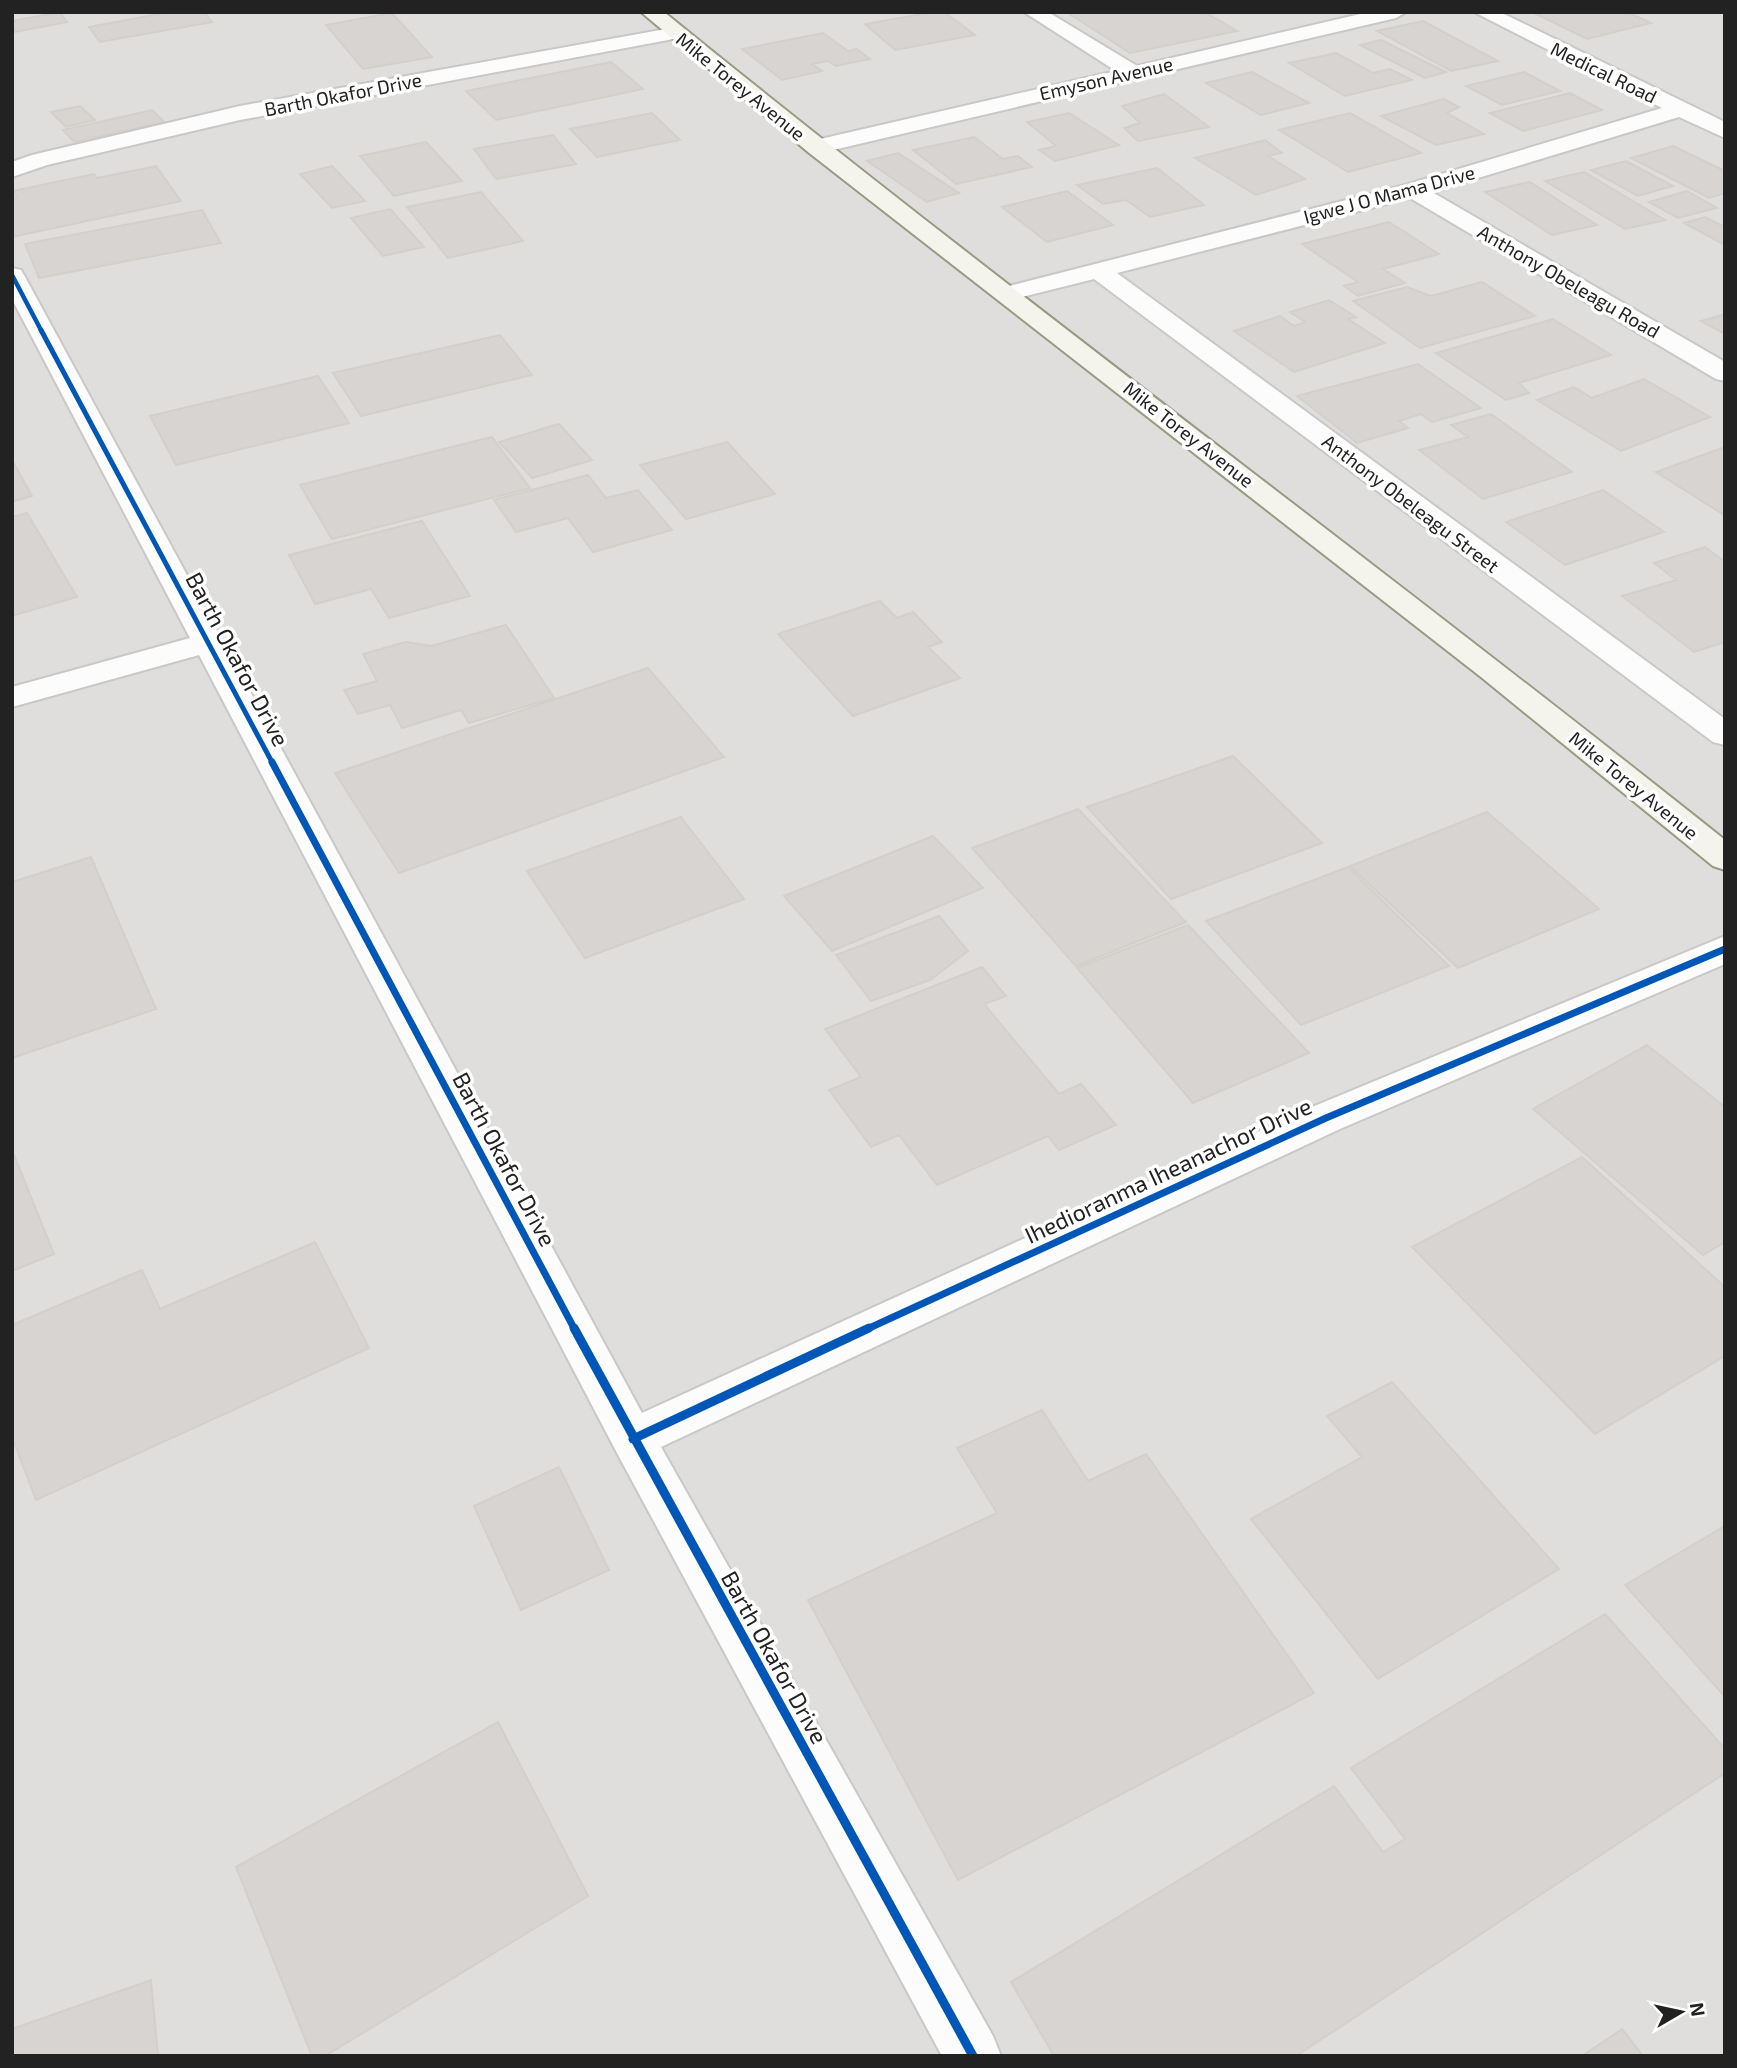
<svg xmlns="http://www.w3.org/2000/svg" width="1737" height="2068" font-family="'Exo 2',sans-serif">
<rect width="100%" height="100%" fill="#f0eeeb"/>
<path fill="#dfdedc" d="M12 12H1725V2056H12Z"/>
<path fill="#d7d4d2" stroke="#d3d0cc" stroke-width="2" d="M60 12 67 22 15 32 12 27V21Z
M170 12H204L212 22 100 42 89 27Z
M934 12H944L975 35 895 50 865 24Z
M1205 12 1237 31 1130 53 1068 13Z
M1532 12H1627L1651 23 1587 39Z
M392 13 432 57 363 69 326 25Z
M1423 21 1498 61 1451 71 1377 31Z
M823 33 848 51 857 49 870 59 836 66 828 61 812 64 822 71 782 80 742 49Z
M1381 40 1446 72 1425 78 1360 45Z
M1336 53 1373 73 1390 69 1412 80 1345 96 1289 63Z
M611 62 643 89 496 120 466 91Z
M1252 72 1309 103 1261 115 1206 83Z
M1524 72 1560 91 1502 105 1466 86Z
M1570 93 1602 110 1523 131 1490 113Z
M1164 94 1209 127 1138 141 1124 128 1140 123 1122 106Z
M1444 99 1459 107 1447 113 1484 134 1436 145 1381 116Z
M80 106 95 120 66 127 51 112Z
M152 110 164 122 74 142 63 130Z
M652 113 680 140 597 157 570 129Z
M1069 113 1119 145 1055 161 1039 150 1056 146 1027 122Z
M1350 113 1421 153 1348 172 1279 130Z
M553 135 576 164 496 179 474 149Z
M974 137 1003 159 1018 156 1032 167 956 184 913 150Z
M1265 140 1282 153 1268 156 1305 179 1256 195 1195 158Z
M426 142 462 181 394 196 360 156Z
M1673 146 1725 171V193L1709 198 1631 158Z
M898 153 959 193 927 202 867 161Z
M1626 161 1673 186 1638 196 1591 170Z
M156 166 181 201 12 237V199L17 198 13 191 94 174 97 178Z
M332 166 365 201 332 208 300 174Z
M1157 168 1204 205 1150 217 1126 200 1103 204 1077 185Z
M1584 172 1665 220 1625 229 1545 181Z
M1530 182 1597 225 1552 235 1485 192Z
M1067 191 1113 225 1047 242 1002 207Z
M1687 191 1717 208 1678 218 1649 202Z
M481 192 523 241 448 258 407 207Z
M390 209 424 247 383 256 351 218Z
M202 210 221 243 39 278 25 244Z
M1705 217 1725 227V245L1684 223Z
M1389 222 1439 254 1383 269 1405 283 1358 296 1344 286 1358 282 1302 244Z
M1482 282 1535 316 1420 348 1353 301 1407 287 1431 296Z
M1329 300 1356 317 1348 319 1385 343 1294 372 1234 331 1280 316 1294 326 1305 322 1290 312Z
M1725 314V334L1701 321Z
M1553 319 1611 355 1519 383 1529 393 1506 400 1436 353Z
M500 335 532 375 361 416 333 373Z
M1418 364 1481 408 1432 422 1421 414 1399 421 1408 428 1357 443 1297 396Z
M318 376 349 423 176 465 150 416Z
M1644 379 1710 417 1621 451 1537 400 1574 387 1592 398Z
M1491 414 1572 472 1483 499 1419 450 1468 437 1451 425Z
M559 424 592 460 532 478 499 442Z
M492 437 530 488 332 539 300 485Z
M727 442 775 494 686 519 640 465Z
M1725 447 1724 515 1656 472Z
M12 460 32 496 12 502Z
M588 475 606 498 638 490 672 530 593 552 568 518 516 532 494 500Z
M1603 490 1664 532 1565 565 1506 522Z
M27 513 77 597 12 616V517Z
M422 521 470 596 389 618 371 589 315 604 289 555Z
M1705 547 1725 562V642L1694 652 1622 596 1676 580 1654 563Z
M880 601 897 618 913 612 942 642 928 647 960 678 853 716 778 634Z
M506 625 554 698 469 723 461 710 402 728 390 705 358 714 344 690 377 681 363 654 406 642 431 646Z
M648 668 724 757 399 873 335 773Z
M1233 756 1322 843 1171 899 1087 807Z
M1078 809 1186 922 1076 966 972 848Z
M1487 812 1599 909 1458 968 1350 866Z
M681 817 744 899 585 958 527 871Z
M933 836 983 888 832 951 784 896Z
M91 857 156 1009 12 1058V882Z
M1348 867 1449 966 1301 1025 1206 921Z
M939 916 968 951 930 980 871 1001 836 955Z
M1188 925 1309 1053 1193 1103 1077 968Z
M982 967 1006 996 984 1004 1059 1094 1081 1084 1116 1125 1059 1150 1048 1136 937 1185 899 1135 871 1147 829 1090 861 1077 825 1029Z
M1647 1045 1725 1107V1242L1703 1255 1533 1109Z
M12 1150 54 1254 12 1271Z
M1582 1157 1725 1287V1356L1595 1434 1412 1247Z
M315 1242 369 1348 36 1500 12 1437V1325L142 1270 160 1309Z
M1392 1382 1559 1569 1378 1679 1251 1519 1362 1457 1327 1416Z
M1042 1410 1088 1481 1146 1454 1314 1693 958 1880 808 1600 997 1513 957 1448Z
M559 1467 609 1570 521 1610 474 1506Z
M1725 1526V1697L1625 1585Z
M1605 1614 1725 1749V1773L1296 2056H1054L1011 1982 1334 1786 1383 1852 1405 1839 1351 1768Z
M498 1722 588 1896 325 2056H312L236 1867Z
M151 1980 158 2056H12V2029Z
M1622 2029 1643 2056H1582Z"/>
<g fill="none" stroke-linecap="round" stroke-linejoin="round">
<g stroke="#c9c8c7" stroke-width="4">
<path id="street" d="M1024 12H1048L1137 66 1369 12H1406L1396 18 816 154 805 147 816 140 1116 71Z
M1474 12H1500L1725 122V138L1679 117 1432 192 1725 362V381L1716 379 1410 198 1117 273 1725 719V745L1713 742 1094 279 1006 301 997 299 994 294 997 289 1405 185 1662 108Z
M677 27 684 29 687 33 684 37 240 120 47 165 12 177V162L32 155 240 106Z
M12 268 21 270 24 275 642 1413 1312 1107 1725 936V964L1340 1129 661 1447 993 2036 1001 2056H942L617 1453 199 655 12 707V687L190 638 12 299Z"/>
</g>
<g stroke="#999a82" stroke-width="4">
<path id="secondary" d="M641 12H664C1012 295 1374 560 1725 840V870L1713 866 1481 677 808 152Z"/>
</g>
<use href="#street" fill="#fdfcfc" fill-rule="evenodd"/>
<use href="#secondary" fill="#f4f4ed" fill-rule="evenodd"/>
<g stroke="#fff" stroke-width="7">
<path id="cycleway-far3" d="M12 275 42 332"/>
</g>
<g stroke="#fff" stroke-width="9">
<path id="cycleway-far2" d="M41 330 273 764"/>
</g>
<g stroke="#fff" stroke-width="11">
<path id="cycleway-far1" d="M272 762 575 1330
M865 1330 1326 1118 1725 949"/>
</g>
<g stroke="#fff" stroke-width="13">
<path id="cycleway" d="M574 1328 973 2056
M633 1439 869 1328"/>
</g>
<use href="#cycleway-far3" stroke="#0057b8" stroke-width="4.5"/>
<use href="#cycleway-far2" stroke="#0057b8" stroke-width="5"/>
<use href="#cycleway-far1" stroke="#0057b8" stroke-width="7"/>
<use href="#cycleway" stroke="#0057b8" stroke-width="9"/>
</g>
<g text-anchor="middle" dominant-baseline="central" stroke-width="7" stroke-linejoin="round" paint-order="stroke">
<g font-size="19" fill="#222" stroke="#fff">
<text transform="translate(1604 72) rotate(26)">Medical Road</text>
<text transform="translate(1106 78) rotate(-13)">Emyson Avenue</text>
<text transform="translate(741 86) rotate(39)">Mike Torey Avenue</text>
<text transform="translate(343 94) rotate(-11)">Barth Okafor Drive</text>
<text transform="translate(1389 194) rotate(-15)">Igwe J O Mama Drive</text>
<text transform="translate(1569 281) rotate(30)">Anthony Obeleagu Road</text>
<text transform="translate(1189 434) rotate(38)">Mike Torey Avenue</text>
<text transform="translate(1411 503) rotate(37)">Anthony Obeleagu Street</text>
<text transform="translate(1634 785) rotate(39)">Mike Torey Avenue</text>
</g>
<g font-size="23" fill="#222" stroke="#fff">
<text transform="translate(238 659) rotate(62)">Barth Okafor Drive</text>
<text transform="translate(505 1159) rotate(62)">Barth Okafor Drive</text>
<text transform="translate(1168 1170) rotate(-25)">Ihedioranma Iheanachor Drive</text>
<text transform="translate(775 1657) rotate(61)">Barth Okafor Drive</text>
</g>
</g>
<rect width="1737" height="2068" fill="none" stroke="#222222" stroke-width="28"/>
<g transform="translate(1681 2012) rotate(81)" stroke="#ffffff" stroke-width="5" paint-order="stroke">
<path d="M0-5L12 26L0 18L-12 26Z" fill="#222222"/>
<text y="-10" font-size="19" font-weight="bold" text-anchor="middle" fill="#222222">N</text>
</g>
</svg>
